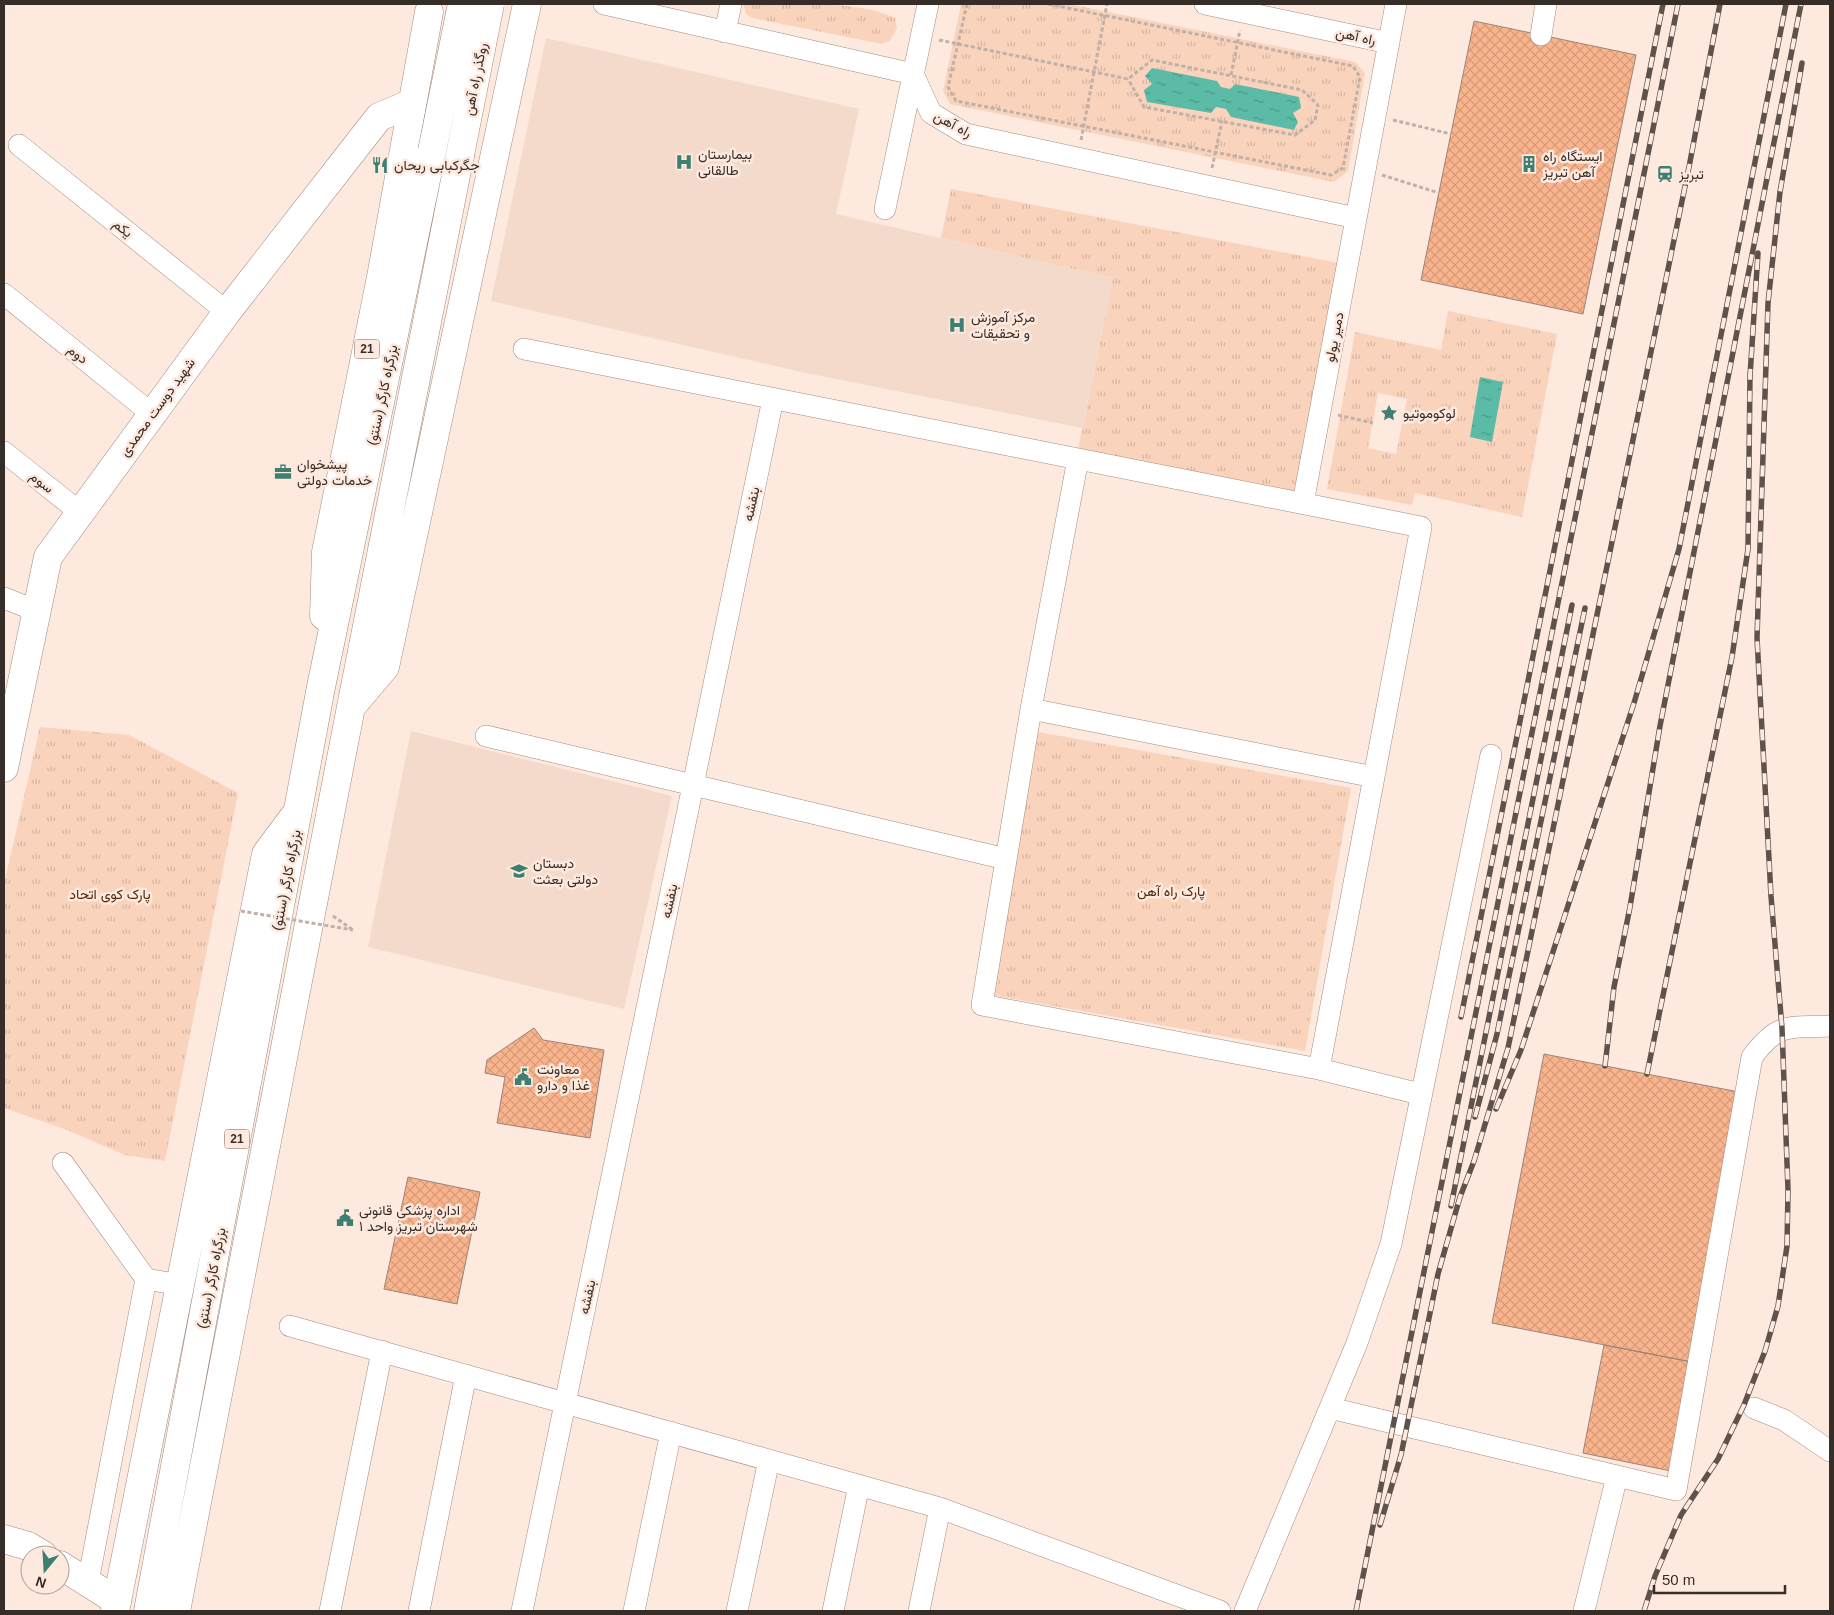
<svg xmlns="http://www.w3.org/2000/svg" width="1834" height="1615" font-family="Arial,Vazirmatn,sans-serif">
<defs>
<pattern id="park-tufts" width="24" height="20" patternUnits="userSpaceOnUse" patternTransform="scale(1.25)"><rect width="24" height="20" fill="#fad3bd"/><path d="M3 7l-1-3M5 7V3M7 7l1-3M15 17l-1-3M17 17v-4M19 17l1-3" fill="none" stroke="#d7b5a2"/></pattern>
<pattern id="water-ripples" width="26" height="14" patternUnits="userSpaceOnUse" patternTransform="scale(1.25)"><rect width="26" height="14" fill="#5bbba6"/><path d="M2 4q2-2 4 0t4 0M15 11q2-2 4 0t4 0" fill="none" stroke="#4c9887"/></pattern>
<pattern id="building-cross-hatch" width="8" height="8" patternUnits="userSpaceOnUse" patternTransform="scale(1.25)"><rect width="8" height="8" fill="#fab48d"/><path d="M0 0l8 8M0 8l8-8" fill="none" stroke="#d79b7a"/></pattern>
</defs>
<rect width="100%" height="100%" fill="#fee9de"/>
<path fill="#f4dacb" d="M546 38 859 109 836 214 1113 278 1082 428 801 372 491 301Z
M411 731 672 796 624 1009 368 947Z"/>
<path fill="url(#park-tufts)" fill-rule="evenodd" d="M743 4C786 4 857 0 895 18L897 28 890 41 882 44 752 18 746 14Z
M961 4H1069L1355 62 1365 73 1348 171 1334 182 950 104 943 91Z
M951 189 1339 263 1298 497 1077 454 1113 278 941 238Z
M1448 311 1557 334 1522 517 1415 493 1412 505 1327 489 1355 332 1441 350ZM1378 393 1407 399 1396 454 1368 448Z
M40 727 129 735 238 793 165 1161 125 1155 67 1130 4 1108V884Z
M1038 732 1351 788 1305 1051 992 995Z"/>
<path fill="url(#water-ripples)" d="M1152 68 1217 81 1221 87 1230 89 1235 84 1299 97 1301 108 1293 113 1298 122 1294 130 1231 117 1226 109 1216 107 1211 113 1147 102 1144 90 1152 84 1145 76Z
M1480 377 1503 382 1492 442 1470 437Z"/>
<path fill="url(#building-cross-hatch)" stroke="#9c8478" d="M1474 21 1636 55 1583 314 1421 280Z
M534 1028 543 1040 604 1050 590 1138 497 1123 505 1077 485 1073 487 1060Z
M1544 1054 1744 1093 1692 1362 1492 1323Z
M408 1177 480 1192 457 1304 384 1289Z
M1604 1345 1692 1362 1671 1471 1583 1453Z"/>
<g fill="none" stroke-linecap="round" stroke-linejoin="round">
<g stroke="#a38b7e" stroke-width="22">
<path id="minor" d="M604 4 913 74 931 113 966 134 1356 218
M1205 4 1389 43
M725 32 731 4
M1541 35 1546 4
M19 145 227 312
M885 209 928 4
M4 294 152 414
M524 349 1421 527 1319 1069
M4 452 81 513
M1078 459 1031 709 982 1005 1319 1069 1420 1094
M1303 503 1396 4
M4 598 37 611
M1031 709 1374 777
M486 736 1006 859
M63 1163 146 1279 88 1582
M146 1279 180 1285
M290 1326 940 1508 919 1611
M1330 1408 1676 1490 1752 1057C1779 1021 1789 1028 1830 1026
M1754 1408 1784 1420 1830 1451
M940 1508 1220 1611
M330 1611 382 1351
M419 1611 466 1375
M522 1611 773 399
M634 1611 671 1432
M737 1611 769 1460
M833 1611 859 1485
M1245 1611 1357 1343 1391 1244 1491 755
M1584 1611 1617 1476"/>
</g>
<g stroke="#a38b7e" stroke-width="29">
<path id="major" d="M4 768 48 557 227 312 379 117 412 103
M4 1539 28 1546 43 1555
M60 1565 117 1601"/>
</g>
<g stroke="#a38b7e" stroke-width="29">
<path id="highway" d="M324 616 326 552 381 277 429 12
M352 706 385 667 527 4
M115 1611 266 854 295 815
M148 1611 321 687 432 151
M176 1611 351 707 460 155"/>
</g>
<path stroke="#c2b0a7" stroke-width="3" stroke-dasharray="4 2.5" stroke-linecap="butt" d="M967 4 948 87 956 101 1331 175 1343 168 1360 77 1353 66 1048 4
M939 40 1128 79 1152 60 1302 90 1318 105 1315 120 1295 135 1144 107 1128 79
M1231 75 1240 30
M1393 120 1451 134
M1081 140 1107 4
M1212 168 1222 121
M1382 175 1439 193
M1338 415 1373 423
M333 916 353 930"/>
<use href="#minor" stroke="#fff" stroke-width="21"/>
<use href="#major" stroke="#fff" stroke-width="28"/>
<use href="#highway" stroke="#fff" stroke-width="28"/>
<g stroke="#5e524c" stroke-width="5.5">
<path id="rail" d="M1461 1017 1663 4
M1605 1066 1614 987 1630 907 1660 726 1801 4
M1647 1074 1732 657 1748 549 1750 376 1758 253
M1496 1109 1521 1050 1634 703 1679 549 1786 4
M1475 1117 1497 1034 1585 608
M1451 1206 1572 605
M1380 1525 1401 1455 1438 1274 1460 1197 1474 1161 1508 1048 1689 167 1720 4
M1356 1611 1678 4
M1644 1611 1655 1576 1681 1515 1718 1459 1744 1405 1765 1351 1778 1306 1787 1246 1788 1190 1782 1028 1771 896 1757 638 1768 303 1780 192 1802 63"/>
</g>
<use href="#rail" stroke="#fee9de" stroke-width="4" stroke-dasharray="11" stroke-linecap="butt"/>
<g stroke="#a38b7e" stroke-width="29" stroke-linecap="butt">
<path id="highway-bridge" d="M432 151 462 4
M460 155 490 4"/>
</g>
<path stroke="#c2b0a7" stroke-width="3" stroke-dasharray="4 2.5" stroke-linecap="butt" d="M241 911 353 930"/>
<use href="#highway-bridge" stroke="#fff" stroke-width="28"/>
</g>
<defs>
<g id="hospital-bare" transform="scale(1.35)"><path d="M-5-5h3v3.5h4V-5h3V5h-3V1.5h-4V5h-3Z" fill="#3d7f71" stroke="#fee9de" stroke-width="2.5" paint-order="stroke"/></g>
<g id="building-bare" transform="scale(1.35)"><path d="M-4-6H4V6H1V3H-1V6H-4ZM-2.5-4.3h1.7v1.8h-1.7ZM.8-4.3h1.7v1.8H.8ZM-2.5-1h1.7V.8h-1.7ZM.8-1h1.7V.8H.8Z" fill="#3d7f71" stroke="#fee9de" stroke-width="2.5" paint-order="stroke"/></g>
<g id="restaurant-bare" transform="scale(1.35)"><path d="M-5-6h1v4h1v-4h1v4h1v-4h1v5L-1.5 .5V6h-2V.5L-5-1ZM5-6V6H3V1.5H1.5Q1.5-4 5-6Z" fill="#3d7f71" stroke="#fee9de" stroke-width="2.5" paint-order="stroke"/></g>
<g id="station-bare" transform="scale(1.35)"><path d="M-3-6H3Q5-6 5-4V2Q5 4 3 4L4.5 6H3L1.5 4h-3L-3 6H-4.5L-3 4Q-5 4-5 2V-4Q-5-6-3-6ZM-3.5-4v3h7v-3ZM-3.5 1v1.5H-2V1ZM2 1v1.5H3.5V1Z" fill="#3d7f71" stroke="#fee9de" stroke-width="2.5" paint-order="stroke"/></g>
<g id="sight-bare" transform="scale(1.35)"><path d="M0-6L1.8-2.2L6-1.7L2.9 1.2L3.7 5.4L0 3.3L-3.7 5.4L-2.9 1.2L-6-1.7L-1.8-2.2Z" fill="#3d7f71" stroke="#fee9de" stroke-width="2.5" paint-order="stroke"/></g>
<g id="office-bare" transform="scale(1.35)"><path d="M-6-3h4V-5.5h4V-3h4V5H-6ZM-1-4.5V-3h2v-1.5ZM-6 0V1H6V0Z" fill="#3d7f71" stroke="#fee9de" stroke-width="2.5" paint-order="stroke"/></g>
<g id="school-bare" transform="scale(1.35)"><path d="M0-5L7-2L0 1L-7-2ZM-4 1L0 2.5L4 1V4Q0 6-4 4Z" fill="#3d7f71" stroke="#fee9de" stroke-width="2.5" paint-order="stroke"/></g>
<g id="civic-bare" transform="scale(1.35)"><path d="M-.6-6.5H3V-4.5H.6V-3L4-1V1h2V6H-6V1h2V-1L-.6-3ZM-1.2 2.5V6h2.4V2.5Z" fill="#3d7f71" stroke="#fee9de" stroke-width="2.5" paint-order="stroke"/></g>
</defs>
<g fill-rule="evenodd">
<use href="#hospital-bare" x="684" y="162"/>
<use href="#building-bare" x="1529" y="164"/>
<use href="#restaurant-bare" x="380" y="165"/>
<use href="#station-bare" x="1665" y="174"/>
<use href="#hospital-bare" x="957" y="325"/>
<use href="#sight-bare" x="1389" y="413"/>
<use href="#office-bare" x="283" y="472"/>
<use href="#school-bare" x="519" y="871"/>
<use href="#civic-bare" x="523" y="1077"/>
<use href="#civic-bare" x="345" y="1218"/>
</g>
<g text-anchor="middle" dominant-baseline="central" stroke-width="5" stroke-linejoin="round" paint-order="stroke">
<g fill="#fee9de" stroke="#73655f" stroke-width="1">
<rect x="354.5" y="339.5" width="25" height="19" rx="4"/>
<rect x="224.5" y="1129.5" width="25" height="19" rx="4"/>
</g>
<g font-size="12" font-weight="bold" fill="#372d28">
<text x="367" y="349">21</text>
<text x="237" y="1139">21</text>
</g>
<g font-size="14" fill="#372d28" stroke="#fee9de">
<text transform="translate(1356 36) rotate(12)">راه آهن</text>
<text transform="translate(475 79) rotate(-79)">روگذر راه آهن</text>
<text transform="translate(953 124) rotate(28)">راه آهن</text>
<text transform="translate(123 228) rotate(39)">یکم</text>
<text transform="translate(1334 337) rotate(-79)">دمیر یولو</text>
<text transform="translate(78 354) rotate(39)">دوم</text>
<text transform="translate(382 395) rotate(-78)">بزرگراه کارگر (سنتو)</text>
<text transform="translate(157 407) rotate(-54)">شهید دوست محمدی</text>
<text transform="translate(42 482) rotate(38)">سوم</text>
<text transform="translate(751 504) rotate(-78)">بنفشه</text>
<text transform="translate(286 880) rotate(-79)">بزرگراه کارگر (سنتو)</text>
<text transform="translate(669 901) rotate(-78)">بنفشه</text>
<text transform="translate(211 1278) rotate(-79)">بزرگراه کارگر (سنتو)</text>
<text transform="translate(587 1297) rotate(-78)">بنفشه</text>
</g>
<g font-size="14" fill="#372d28" stroke="#fee9de" text-anchor="start">
<text x="698" y="154">بیمارستان<tspan x="698" dy="16">طالقانی</tspan></text>
<text x="1543" y="156">ایستگاه راه<tspan x="1543" dy="16">آهن تبریز</tspan></text>
<text x="394" y="165">جگرکبابی ریحان</text>
<text x="1679" y="174">تبریز</text>
<text x="971" y="317">مرکز آموزش<tspan x="971" dy="16">و تحقیقات</tspan></text>
<text x="1403" y="413">لوکوموتیو</text>
<text x="297" y="464">پیشخوان<tspan x="297" dy="16">خدمات دولتی</tspan></text>
<text x="533" y="863">دبستان<tspan x="533" dy="16">دولتی بعثت</tspan></text>
<text x="537" y="1069">معاونت<tspan x="537" dy="16">غذا و دارو</tspan></text>
<text x="359" y="1210">اداره پزشکی قانونی<tspan x="359" dy="16">شهرستان تبریز واحد ۱</tspan></text>
</g>
<g font-size="14" fill="#522609" stroke="#fee9de">
<text x="1171" y="891">پارک راه آهن</text>
<text x="110" y="894">پارک کوی اتحاد</text>
</g>
</g>
<rect width="1834" height="1615" fill="none" stroke="#372d28" stroke-width="10"/>
<g transform="translate(45 1570) rotate(198)"><circle r="24" fill="#fee9de" stroke="#ae9e95"/>
<path d="M0-4L9 19L0 12L-9 19Z" fill="#3d7f71"/>
<text y="-8" font-size="14" font-weight="bold" text-anchor="middle" fill="#372d28">N</text>
</g>
<path d="M1654 1585v8h131v-8" fill="none" stroke="#372d28" stroke-width="2.5"/>
<text x="1662" y="1585" font-size="15" fill="#372d28" stroke="#fee9de" stroke-width="4" paint-order="stroke">50 m</text>
</svg>
